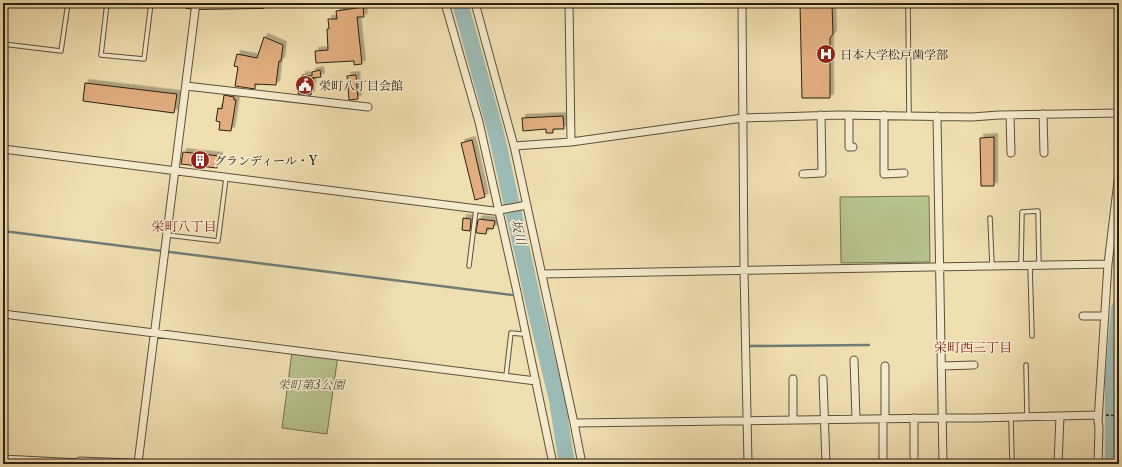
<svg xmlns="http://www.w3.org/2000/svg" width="1122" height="467" font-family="'Libre Caslon Text','Noto Serif JP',serif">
<defs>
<filter id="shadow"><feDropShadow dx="3.5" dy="-3.5" stdDeviation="0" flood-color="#0004"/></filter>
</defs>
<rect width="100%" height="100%" fill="#f0dfb1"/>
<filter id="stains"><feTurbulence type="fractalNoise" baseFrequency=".005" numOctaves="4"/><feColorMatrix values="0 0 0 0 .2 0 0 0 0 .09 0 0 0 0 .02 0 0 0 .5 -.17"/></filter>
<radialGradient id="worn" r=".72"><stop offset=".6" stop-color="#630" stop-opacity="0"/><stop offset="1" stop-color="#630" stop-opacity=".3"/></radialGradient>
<path fill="#b7c28d" stroke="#717150" d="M929 196 930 262 841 263 840 197Z
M292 352 338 355 327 434 282 428Z"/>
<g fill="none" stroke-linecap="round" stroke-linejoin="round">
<path stroke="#6f7d74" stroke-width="2.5" d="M3 231 512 295
M749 346 869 345"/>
<path stroke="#9dbbb5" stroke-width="16" d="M460 3 496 133 534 305 557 400 567 464
M1113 464V380L1119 308"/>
</g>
<path fill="#e2ae7f" stroke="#2b2013" filter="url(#shadow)" d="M800 3H832L833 34 830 38V98H802Z
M363 7 364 17H357L362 64 354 65V61L316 63 315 51 328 50 327 29H329L328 19H337L336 11Z
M264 37 283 45 281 61H279L278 68 276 85 255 84V89L235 86 238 67 234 66 237 54 257 58Z
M320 70 321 77 313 78V77L311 95 298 94 300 78 302 79V75L312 76V72Z
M356 75 358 99 349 100 347 76Z
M85 83 177 94 174 113 83 101Z
M224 95 234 97V100H236L231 131 219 130 220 122 216 121 218 108 222 109Z
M563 116 564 129H553V133H546V129L523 131 522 118Z
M994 137V186H981L980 138Z
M472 140 485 197 475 200 461 143Z
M183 152 219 156 217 168 181 164Z
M463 218 471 219 470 231 462 230Z
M479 219 495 221 493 229 487 228 486 234 477 233 476 232 478 220Z"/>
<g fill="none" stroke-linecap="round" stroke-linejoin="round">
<g stroke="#5c503a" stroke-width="5.5">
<path id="lane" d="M107 3 101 55 144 59 151 3
M908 3 909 116
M3 44 61 51 68 3
M990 218 992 265
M167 235 218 241 226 178
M1021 265 1022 212 1038 211 1039 265
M469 266 476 209
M1030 266 1032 336
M1026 365 1027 417
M506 376 511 333 522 334
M1011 418 1012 464"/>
</g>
<g stroke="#5c503a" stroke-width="9">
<path id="street" d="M445 3 479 122 517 292 553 464
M475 3 514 146 574 423 582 464
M569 3 571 142
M742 3 744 270 748 464
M186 86 368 107
M1043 114 1044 153
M849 115V147H853
M884 115V174L904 173
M1010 115 1011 153
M937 116 943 464
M514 146 571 142 743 118 838 115 972 117 999 115 1119 113
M3 149 494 211 527 205
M803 174 822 173 821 115
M542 274 1108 264
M3 314 536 381
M1083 316H1105
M854 360 856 419
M885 366V419
M941 366 974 365
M793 379V420
M823 379 826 464
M914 418V456
M883 419V464
M574 423 942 418H977L1098 415
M3 459 80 463
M138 463 196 3
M80 464V461L156 464
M1058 464 1060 416
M1098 464 1099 428 1098 421 1108 264 1119 173"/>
</g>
<g stroke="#2b2013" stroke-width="12">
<path id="secondary" d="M188 3 196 4 262 3"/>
</g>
<path stroke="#2b2013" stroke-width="1.5" stroke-dasharray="3 2" stroke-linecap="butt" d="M1106 415 1119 416"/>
<use href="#lane" stroke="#f5eacc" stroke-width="3.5"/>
<use href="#street" stroke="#f5eacc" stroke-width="7"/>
<use href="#secondary" stroke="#f5eacc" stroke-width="10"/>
</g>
<defs>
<g id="hospital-disc" transform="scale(1)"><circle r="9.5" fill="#8f2418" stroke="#f5eacc"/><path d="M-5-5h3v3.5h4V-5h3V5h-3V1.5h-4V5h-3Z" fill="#fff"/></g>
<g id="civic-disc" transform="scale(1)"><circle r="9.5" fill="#8f2418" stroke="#f5eacc"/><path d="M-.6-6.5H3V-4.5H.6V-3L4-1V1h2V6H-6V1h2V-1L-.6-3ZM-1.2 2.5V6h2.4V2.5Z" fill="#fff"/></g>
<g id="building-disc" transform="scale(1)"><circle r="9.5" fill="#8f2418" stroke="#f5eacc"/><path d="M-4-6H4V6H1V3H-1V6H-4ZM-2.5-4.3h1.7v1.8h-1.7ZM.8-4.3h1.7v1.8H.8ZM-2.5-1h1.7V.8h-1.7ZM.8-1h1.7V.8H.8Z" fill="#fff"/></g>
</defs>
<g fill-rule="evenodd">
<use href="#hospital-disc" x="826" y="54"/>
<use href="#civic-disc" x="305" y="85"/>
<use href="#building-disc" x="200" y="160"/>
</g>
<g text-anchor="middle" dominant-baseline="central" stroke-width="3" stroke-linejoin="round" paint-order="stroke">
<g font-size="12" fill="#2b2013" stroke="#f5eacc" text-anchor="start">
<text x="840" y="54">日本大学松戸歯学部</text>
<text x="319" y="85">栄町八丁目会館</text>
<text x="214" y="160">グランディール・Y</text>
</g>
<g font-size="12" font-style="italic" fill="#555138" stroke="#f5eacc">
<text x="311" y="384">栄町第3公園</text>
</g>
<g font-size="13" fill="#7a1f14" stroke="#f5eacc">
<text x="184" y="226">栄町八丁目</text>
<text x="973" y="347">栄町西三丁目</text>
</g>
<g font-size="13" font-style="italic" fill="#4d4e44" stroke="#f5eacc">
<text transform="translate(519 232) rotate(77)">坂川</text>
</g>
</g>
<rect width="1122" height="467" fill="none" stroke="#f0dfb1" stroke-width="16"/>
<rect x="4" y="4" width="1114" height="459" fill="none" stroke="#2b2013" stroke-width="2"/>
<rect x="8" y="8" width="1106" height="451" fill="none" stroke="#2b2013"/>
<rect width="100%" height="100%" filter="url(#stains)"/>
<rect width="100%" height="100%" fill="url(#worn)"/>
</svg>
